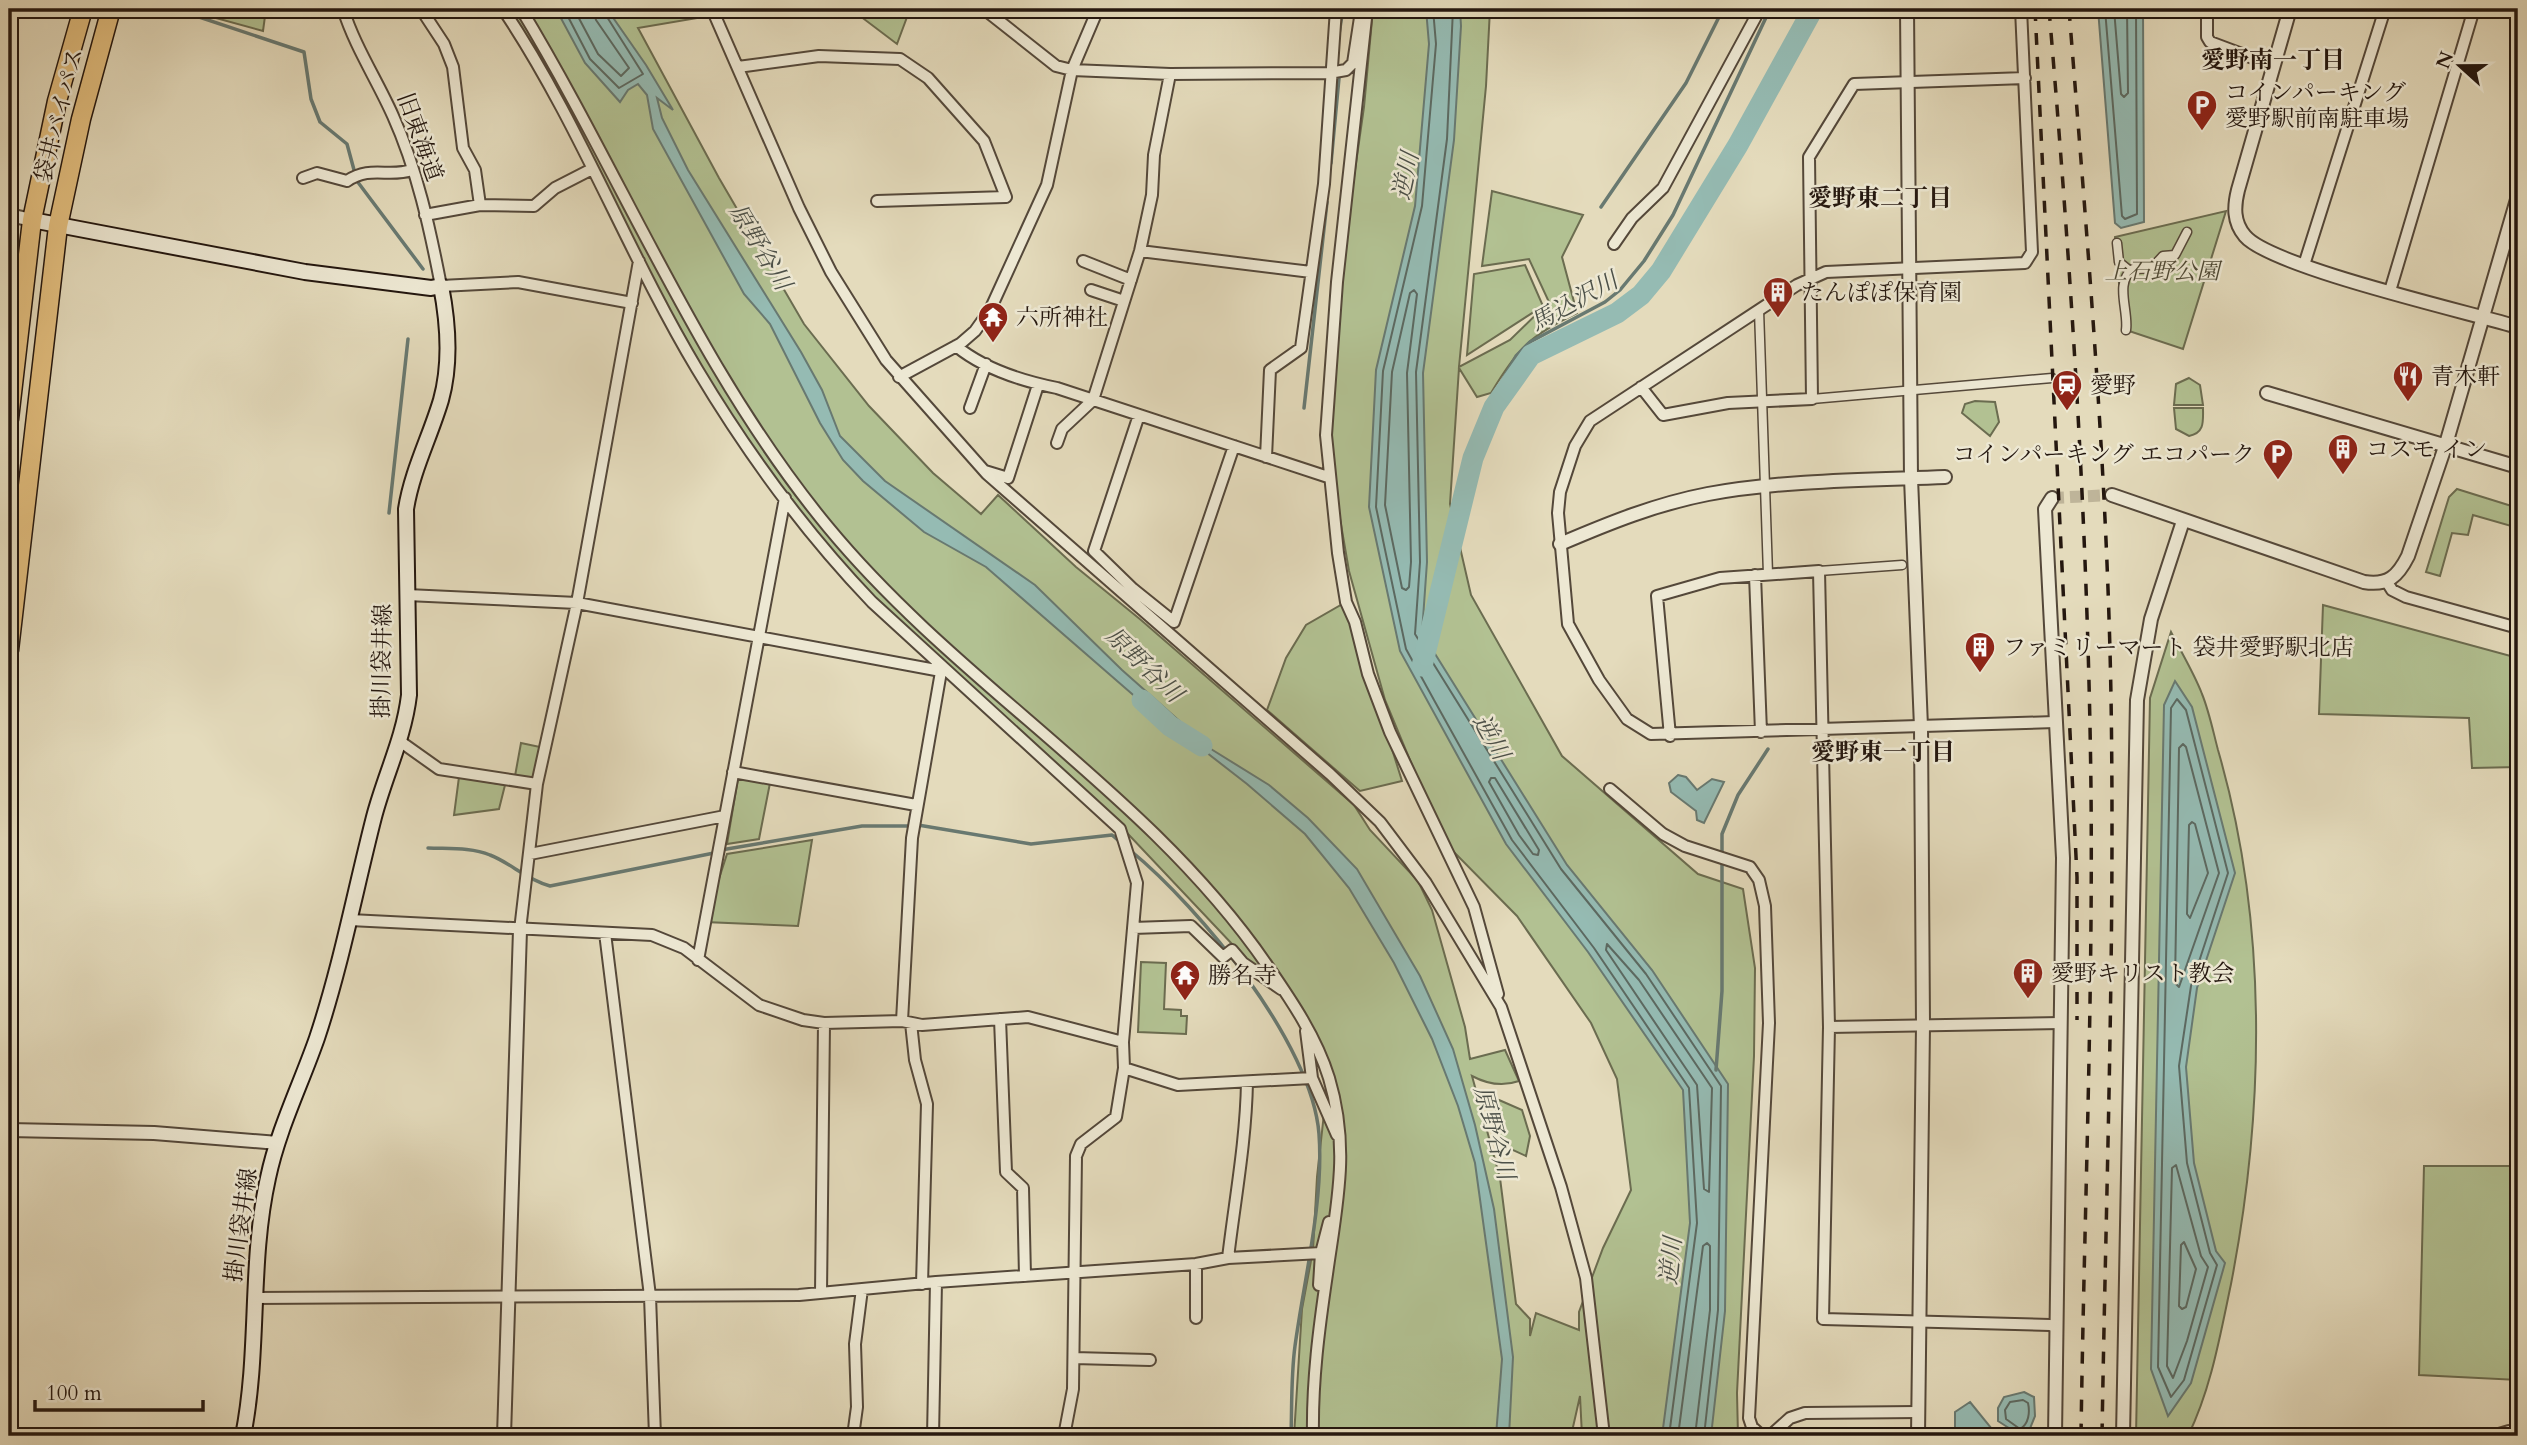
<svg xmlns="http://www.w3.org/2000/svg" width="2527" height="1445" font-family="Cardo,'Noto Serif JP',serif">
<rect width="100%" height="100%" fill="#e4dbbc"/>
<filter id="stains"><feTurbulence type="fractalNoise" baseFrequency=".00286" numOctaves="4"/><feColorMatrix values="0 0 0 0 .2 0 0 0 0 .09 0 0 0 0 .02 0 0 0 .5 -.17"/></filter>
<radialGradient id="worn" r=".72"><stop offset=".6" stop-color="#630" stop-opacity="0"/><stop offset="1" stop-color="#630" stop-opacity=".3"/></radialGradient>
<path fill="#b2c192" stroke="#6b6c50" stroke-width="2" d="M183 9H266L263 31Z
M508 9H706L709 16 638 28 719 178 804 324 869 406 933 473 981 514 998 495 1076 567 1141 620 1354 805 1370 830 1418 881 1432 910 1465 1027 1470 1059 1505 1050 1519 1081C1502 1087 1487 1084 1472 1076L1500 1178 1516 1304 1530 1319V1336L1536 1313 1579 1330V1312L1603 1248 1631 1190 1617 1079 1591 1023 1517 916 1444 842 1385 700 1349 571 1334 484 1330 446 1333 325 1364 107 1373 9H1490L1486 86 1459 367 1510 340 1549 302 1529 259 1482 266 1492 191 1583 215 1562 257 1577 313C1529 336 1518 348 1491 393L1477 397 1459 368 1450 504 1471 595 1562 756 1698 874 1743 889 1755 968 1754 1056 1737 1393 1738 1436H1582L1580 1396 1571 1436H1294L1302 1309 1313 1250 1317 1177 1328 1077 1301 1017 1112 817 850 579 739 432 624 230 604 179 570 126Z
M863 9H910L897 44 860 16Z
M2226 211 2183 349 2123 329 2115 237Z
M1525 265 1543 306 1467 355 1474 274Z
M2189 378 2200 385 2203 405H2174L2176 384Z
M1975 401 1995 402 1999 422 1990 436 1962 413 1965 404Z
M2174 408H2203C2203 421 2205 433 2189 436L2176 429Z
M2457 489 2518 508V528L2473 515 2468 535 2452 533 2440 576 2426 572 2449 497Z
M1346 602 1402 781 1360 791 1267 710 1286 658 1306 625Z
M2323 605 2518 658V767L2472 768 2469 718 2319 714Z
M2171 632C2181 652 2194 673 2202 694 2209 711 2213 731 2218 750 2268 922 2265 1109 2231 1284 2220 1336 2211 1389 2188 1436H2136L2150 698Z
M521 743 540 747 535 780 515 776Z
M459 777 505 785 499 809 454 815Z
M738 778 770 783 759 839 727 844Z
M812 840 798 926 705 922 727 854Z
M1141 962 1166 963 1164 1009 1181 1010V1016H1187L1186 1034 1138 1032Z
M1499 1100 1522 1110 1530 1136 1526 1156 1502 1145 1493 1119Z
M2424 1166H2518V1380L2419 1375Z"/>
<path fill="#95bbb3" stroke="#687971" stroke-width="2" d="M556 9H607L646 65 673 110 657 98 662 118 688 170 801 352 822 390 840 436 885 481 1035 585 1122 670 1211 749 1269 785 1308 818 1357 869 1420 976 1453 1049 1475 1125 1494 1209 1513 1357 1509 1436H1496L1502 1359 1475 1163 1458 1106 1432 1039 1394 963 1349 888 1305 834 1247 784 1139 700 986 567 924 532 863 481 843 460 820 423 770 324 744 294 653 129 647 95 638 84 628 90 620 102 585 63Z
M1426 9H1460L1461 26 1454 140 1423 373 1427 562 1422 633 1567 865 1652 970 1728 1084 1725 1311 1711 1436H1662L1690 1223 1683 1090 1588 952 1506 844 1400 651 1369 507 1376 370 1415 206 1429 44Z
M2098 9H2143L2144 222 2121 228 2115 223Z
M2175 681 2192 707 2235 873 2197 988 2186 1067 2194 1163 2216 1251 2225 1263 2191 1383 2168 1416 2151 1369 2164 705Z
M1678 775 1686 777 1697 790 1712 779 1724 782 1704 823 1697 820 1696 811 1671 792 1669 783Z
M2024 1392 2034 1397 2035 1416 2029 1431 2032 1436H2009L2012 1430 1998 1421V1408L2004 1397Z
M1970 1402 1992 1429V1436H1955V1412Z"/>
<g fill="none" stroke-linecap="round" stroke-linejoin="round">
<path stroke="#5c6961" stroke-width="2" d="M564 9 590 59 619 88 643 74 602 9
M574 9 598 54 621 76 629 68 596 20 593 9
M1433 9 1436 44 1422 206 1383 371 1376 507 1406 649 1434 700 1512 840 1594 948 1689 1088 1697 1223 1669 1436
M1453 9 1447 139 1416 372 1420 562 1415 634 1561 869 1646 974 1721 1086 1718 1310 1704 1436
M2105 9 2122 216 2125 219 2137 214 2136 9
M2114 9 2121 94 2124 97 2128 93 2127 9
M1414 290 1417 294 1407 373 1411 562 1409 587 1406 590 1402 588 1385 505 1392 372 1410 293Z
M2177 699 2186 710 2228 873 2191 986 2179 1066 2187 1163 2210 1253 2217 1265 2184 1380 2171 1397 2158 1367 2171 708Z
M2183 744 2186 747 2219 873 2179 987 2175 983 2179 748Z
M1491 778H1495L1539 850 1538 855 1533 854 1519 835 1489 782Z
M2192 822 2195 824 2208 873 2190 918 2187 914 2189 825Z
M1607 944 1639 980 1712 1088 1709 1192 1704 1189 1697 1085 1606 950Z
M2176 1165 2201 1256 2208 1267 2187 1341 2173 1378 2167 1366 2172 1168Z
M2184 1242 2196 1269 2186 1307 2182 1309 2179 1306 2181 1245Z
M2023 1400 2028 1403C2030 1412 2029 1424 2020 1429L2006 1419 2005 1410 2010 1402Z
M1678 1436 1703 1246 1707 1243 1710 1246V1310L1695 1436"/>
<path stroke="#687971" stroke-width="3.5" d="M175 9 304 52 311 99 320 122 347 144 357 181 423 269
M1339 34 1343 9
M1331 163 1339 78
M1601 207 1686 83 1723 9
M1304 408 1327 202
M1482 436 1498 388 1516 356 1530 342 1605 302 1620 290 1644 261 1673 215 1770 9
M389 513 408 339
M918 825 1031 844 1112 835 1119 841
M428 848C448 849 471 847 490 855 511 863 525 879 550 886L714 853
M721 850 862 826H911
M1131 851C1199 907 1312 1043 1319 1134 1324 1200 1304 1280 1295 1346 1291 1375 1292 1406 1291 1436
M1716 1070 1722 991V834L1738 795 1768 749"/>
<path stroke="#95bbb3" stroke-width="21" d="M1422 666 1473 458 1494 407 1531 355 1617 313 1641 295 1661 271 1738 145 1813 9
M1142 700 1170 726 1202 746"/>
<path stroke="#beb499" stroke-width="12" stroke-dasharray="12 6" stroke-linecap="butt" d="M2052 498 2112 495"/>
<g stroke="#54483a" stroke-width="11">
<path id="pedestrian" d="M2117 243 2119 262 2130 271
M1759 310 1768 574
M2126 330C2129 311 2114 282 2133 269L2152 268 2163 256 2175 255 2187 232
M1812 399 2052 378
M1819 571 1902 565"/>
</g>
<g stroke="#54483a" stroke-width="14">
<path id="minor" d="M343 9C355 47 377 80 393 116 417 169 430 229 441 286L518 282 632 303
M421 9 444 44 453 67 463 148 475 170 480 205
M503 9C579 122 627 252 697 369 746 451 805 532 872 602L1120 829 1137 883 1123 1042 1124 1068 1116 1117 1081 1144 1076 1156 1073 1389 1064 1436
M521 9C625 181 699 371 828 527 960 687 1148 792 1267 965 1291 1000 1316 1036 1329 1078 1350 1148 1337 1203 1327 1274 1319 1328 1312 1381 1313 1436
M712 9 799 208 831 272 886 360 987 474 1330 774 1380 822 1426 883 1501 1007 1561 1187 1586 1278 1604 1436
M984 9 1056 66 1072 70 1170 74 1329 73 1346 70 1353 63 1361 11
M1367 9 1337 282 1326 435 1338 553 1346 602 1355 622 1368 674 1390 732 1474 907 1498 994
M2021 9 2032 252 2025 263 1826 272 1797 285 1590 421 1575 446 1560 492 1558 513 1568 624 1599 680 1627 719 1651 734 2055 722
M2207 9V37L2210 42 2274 66
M738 67 819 56 900 59 928 78 984 141 1006 197 877 201
M303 178 317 173 347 181C371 165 388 178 412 170
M425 215 480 205 534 206 555 188 592 169
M1614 244 1632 218 1663 188 1760 9
M1140 251 1311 272
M1083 261 1131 280
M2304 265 2385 9
M1091 290 1124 301
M2390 291 2474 9
M956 346C984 369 1022 381 1057 388L1328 477
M899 377 960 344 975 331 990 310 1047 185 1072 70 1098 9
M1641 387 1663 415 1728 403 1812 399 1809 157 1854 84 2025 78
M970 408 986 364
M1139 415 1094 551 1133 589 1174 622 1234 446
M1057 443 1062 429 1093 400 1140 251 1152 195 1154 155 1170 74
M1266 457 1270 370 1301 348 1324 184 1336 9
M985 471 1008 478 1038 385
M1755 575 1761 732
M2387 582 2392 590 2406 597 2518 628
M407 595 577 603 941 671
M1670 736 1657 596 1720 578 1819 571 1829 1027 1823 1319 2050 1325 2056 1327
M401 742 439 769 537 784
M733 772 916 805
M1610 789 1663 834 1685 846 1750 867 1759 880 1765 906 1769 1023 1749 1418 1752 1427 1762 1436
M530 854 725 816
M350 920 652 935 684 948 759 1005 803 1020 824 1023 902 1021 922 1025 1028 1017 1123 1042
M1133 928 1191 926 1223 957 1232 950 1243 963 1281 989
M520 930 537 784 577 603 639 261
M605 933 650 1296 655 1436
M698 960 785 498
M1000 1019 1006 1172 1023 1188 1025 1276
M902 1021 912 838 942 666
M911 1023 915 1060 927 1104 922 1284
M1829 1027 2061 1023
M1306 1031 1312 1078 1337 1135
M1124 1068 1178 1085 1312 1078
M1228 1258C1235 1199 1246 1141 1247 1082
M1319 1285 1321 1253 1329 1222
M821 1293 824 1023
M254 1298 799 1295 936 1282 1196 1264 1228 1258 1321 1253
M1196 1318V1264
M1074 1358 1150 1360
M853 1436 857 1407 855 1344 862 1289
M933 1436 936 1282
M1770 1436 1790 1418 1805 1413 1918 1412
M2492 1436 2509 1431 2518 1434"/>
</g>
<g stroke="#54483a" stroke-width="16">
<path id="tertiary" d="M1907 9 1911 478 1921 727 1923 1025 1918 1436
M2290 9 2238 190C2234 206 2233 222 2245 236 2271 267 2468 312 2518 327
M9 215 32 220
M2267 393 2518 467
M2112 495 2364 582C2388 586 2398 576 2408 556L2446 444 2518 196
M2052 498 2045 509 2063 858 2055 1436
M1560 544C1609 523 1656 504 1708 494 1785 480 1867 480 1945 477
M9 1130 154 1133 278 1143
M504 1436 520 930
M2123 1436 2137 700 2151 619 2183 521"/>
</g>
<g stroke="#24170f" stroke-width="18">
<path id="secondary" d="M32 220 305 272 431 288 441 286C448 322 451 364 441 400 430 437 412 471 406 509L409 695C404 738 385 775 374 817 355 891 341 966 317 1038 301 1084 278 1130 268 1178 249 1263 260 1351 243 1436"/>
</g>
<g stroke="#24170f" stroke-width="21">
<path id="trunk" d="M9 419 32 220 57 101 83 9
M9 650 58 226 81 119 111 9"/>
</g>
<use href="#pedestrian" stroke="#ede8d3" stroke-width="8"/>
<use href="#minor" stroke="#ede8d3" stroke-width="10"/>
<use href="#tertiary" stroke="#ede8d3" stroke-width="12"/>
<use href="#secondary" stroke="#ede8d3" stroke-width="14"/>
<use href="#trunk" stroke="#e2be7e" stroke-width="18"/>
<path stroke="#24170f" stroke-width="3.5" stroke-dasharray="12 12" stroke-linecap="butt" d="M2035 9 2077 877V1020
M2049 9C2071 269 2088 529 2091 790 2093 1005 2084 1221 2081 1436
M2069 9C2087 238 2107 467 2111 697 2115 943 2106 1190 2102 1436"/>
</g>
<defs>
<g id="parking-pin" transform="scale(1.575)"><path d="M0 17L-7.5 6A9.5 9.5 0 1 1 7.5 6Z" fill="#8f2418" stroke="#ede8d3"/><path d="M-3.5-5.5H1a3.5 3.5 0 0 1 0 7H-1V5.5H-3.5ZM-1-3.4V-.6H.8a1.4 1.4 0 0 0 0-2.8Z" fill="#fff"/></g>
<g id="building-pin" transform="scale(1.575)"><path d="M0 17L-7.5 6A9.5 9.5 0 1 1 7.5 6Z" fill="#8f2418" stroke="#ede8d3"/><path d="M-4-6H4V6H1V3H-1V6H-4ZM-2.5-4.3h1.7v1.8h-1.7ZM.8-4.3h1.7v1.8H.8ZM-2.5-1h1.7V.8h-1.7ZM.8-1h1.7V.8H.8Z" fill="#fff"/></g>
<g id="temple-pin" transform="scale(1.575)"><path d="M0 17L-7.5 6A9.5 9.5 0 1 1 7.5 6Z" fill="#8f2418" stroke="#ede8d3"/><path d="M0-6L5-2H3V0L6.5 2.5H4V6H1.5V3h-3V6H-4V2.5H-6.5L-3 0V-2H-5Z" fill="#fff"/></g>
<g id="restaurant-pin" transform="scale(1.575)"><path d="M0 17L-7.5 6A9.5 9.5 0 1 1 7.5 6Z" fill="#8f2418" stroke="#ede8d3"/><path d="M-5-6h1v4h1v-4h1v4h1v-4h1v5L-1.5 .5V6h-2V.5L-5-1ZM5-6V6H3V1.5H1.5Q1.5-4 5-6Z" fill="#fff"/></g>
<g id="station-pin" transform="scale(1.575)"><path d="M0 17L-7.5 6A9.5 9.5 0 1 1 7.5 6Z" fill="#8f2418" stroke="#ede8d3"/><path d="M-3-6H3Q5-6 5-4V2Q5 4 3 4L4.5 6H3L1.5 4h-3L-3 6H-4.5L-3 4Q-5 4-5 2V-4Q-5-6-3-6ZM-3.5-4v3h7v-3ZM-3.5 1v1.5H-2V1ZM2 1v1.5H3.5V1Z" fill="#fff"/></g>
</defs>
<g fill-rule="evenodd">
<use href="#parking-pin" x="2202" y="105"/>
<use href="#building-pin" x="1778" y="292"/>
<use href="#temple-pin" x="993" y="317"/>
<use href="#restaurant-pin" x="2408" y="376"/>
<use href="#station-pin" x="2067" y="385"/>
<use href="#building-pin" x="2343" y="449"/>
<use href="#parking-pin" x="2278" y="454"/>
<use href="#building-pin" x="1980" y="647"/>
<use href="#building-pin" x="2028" y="973"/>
<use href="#temple-pin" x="1185" y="975"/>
</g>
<g text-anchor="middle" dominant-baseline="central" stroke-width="5" stroke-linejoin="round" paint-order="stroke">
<g font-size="23" fill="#24170f" stroke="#ede8d3" text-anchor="start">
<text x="2225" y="92">コインパーキング<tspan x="2225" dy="26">愛野駅前南駐車場</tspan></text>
<text x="1801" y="292">たんぽぽ保育園</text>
<text x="1016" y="317">六所神社</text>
<text x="2431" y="376">青木軒</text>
<text x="2090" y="385">愛野</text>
<text x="2366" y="449">コスモ イン</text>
<text x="2255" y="454" text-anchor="end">コインパーキング エコパーク</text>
<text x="2003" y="647">ファミリーマート 袋井愛野駅北店</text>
<text x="2051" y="973">愛野キリスト教会</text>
<text x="1208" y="975">勝名寺</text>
</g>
<g font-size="23" fill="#24170f" stroke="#ede8d3">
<text transform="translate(59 115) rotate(-76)">袋井バイパス</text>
<text transform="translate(420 137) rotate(70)">旧東海道</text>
<text transform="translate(382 661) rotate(-89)">掛川袋井線</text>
<text transform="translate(241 1225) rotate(-82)">掛川袋井線</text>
</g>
<g font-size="23" font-style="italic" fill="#4f4a36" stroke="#ede8d3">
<text x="2162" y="271">上石野公園</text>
</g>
<g font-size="24" font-weight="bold" fill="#24170f" stroke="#ede8d3">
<text x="2273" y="60">愛野南一丁目</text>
<text x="1880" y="198">愛野東二丁目</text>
<text x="1883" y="752">愛野東一丁目</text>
</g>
<g font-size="24" font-style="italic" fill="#4c5048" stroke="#ede8d3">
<text transform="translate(1406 176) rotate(-78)">逆川</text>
<text transform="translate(760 247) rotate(59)">原野谷川</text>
<text transform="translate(1574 302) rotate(-29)">馬込沢川</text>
<text transform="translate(1144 665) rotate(44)">原野谷川</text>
<text transform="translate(1491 737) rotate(61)">逆川</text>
<text transform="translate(1494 1133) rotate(75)">原野谷川</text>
<text transform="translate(1671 1261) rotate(-84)">逆川</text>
</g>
</g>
<rect width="2527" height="1445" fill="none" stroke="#e4dbbc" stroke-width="35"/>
<rect x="10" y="10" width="2506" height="1424" fill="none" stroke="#24170f" stroke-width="3.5"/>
<rect x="18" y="18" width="2492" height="1410" fill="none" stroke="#24170f" stroke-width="2"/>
<g transform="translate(2460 66) rotate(291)" stroke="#ede8d3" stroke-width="5" paint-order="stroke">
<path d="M0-5L12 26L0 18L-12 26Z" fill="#24170f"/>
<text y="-10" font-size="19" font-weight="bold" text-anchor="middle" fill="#24170f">N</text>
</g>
<path d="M35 1400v10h168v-10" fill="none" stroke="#24170f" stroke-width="3.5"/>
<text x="46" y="1400" font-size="21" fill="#24170f" stroke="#ede8d3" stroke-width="5" paint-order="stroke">100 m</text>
<rect width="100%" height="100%" filter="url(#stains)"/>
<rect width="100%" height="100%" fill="url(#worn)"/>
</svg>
